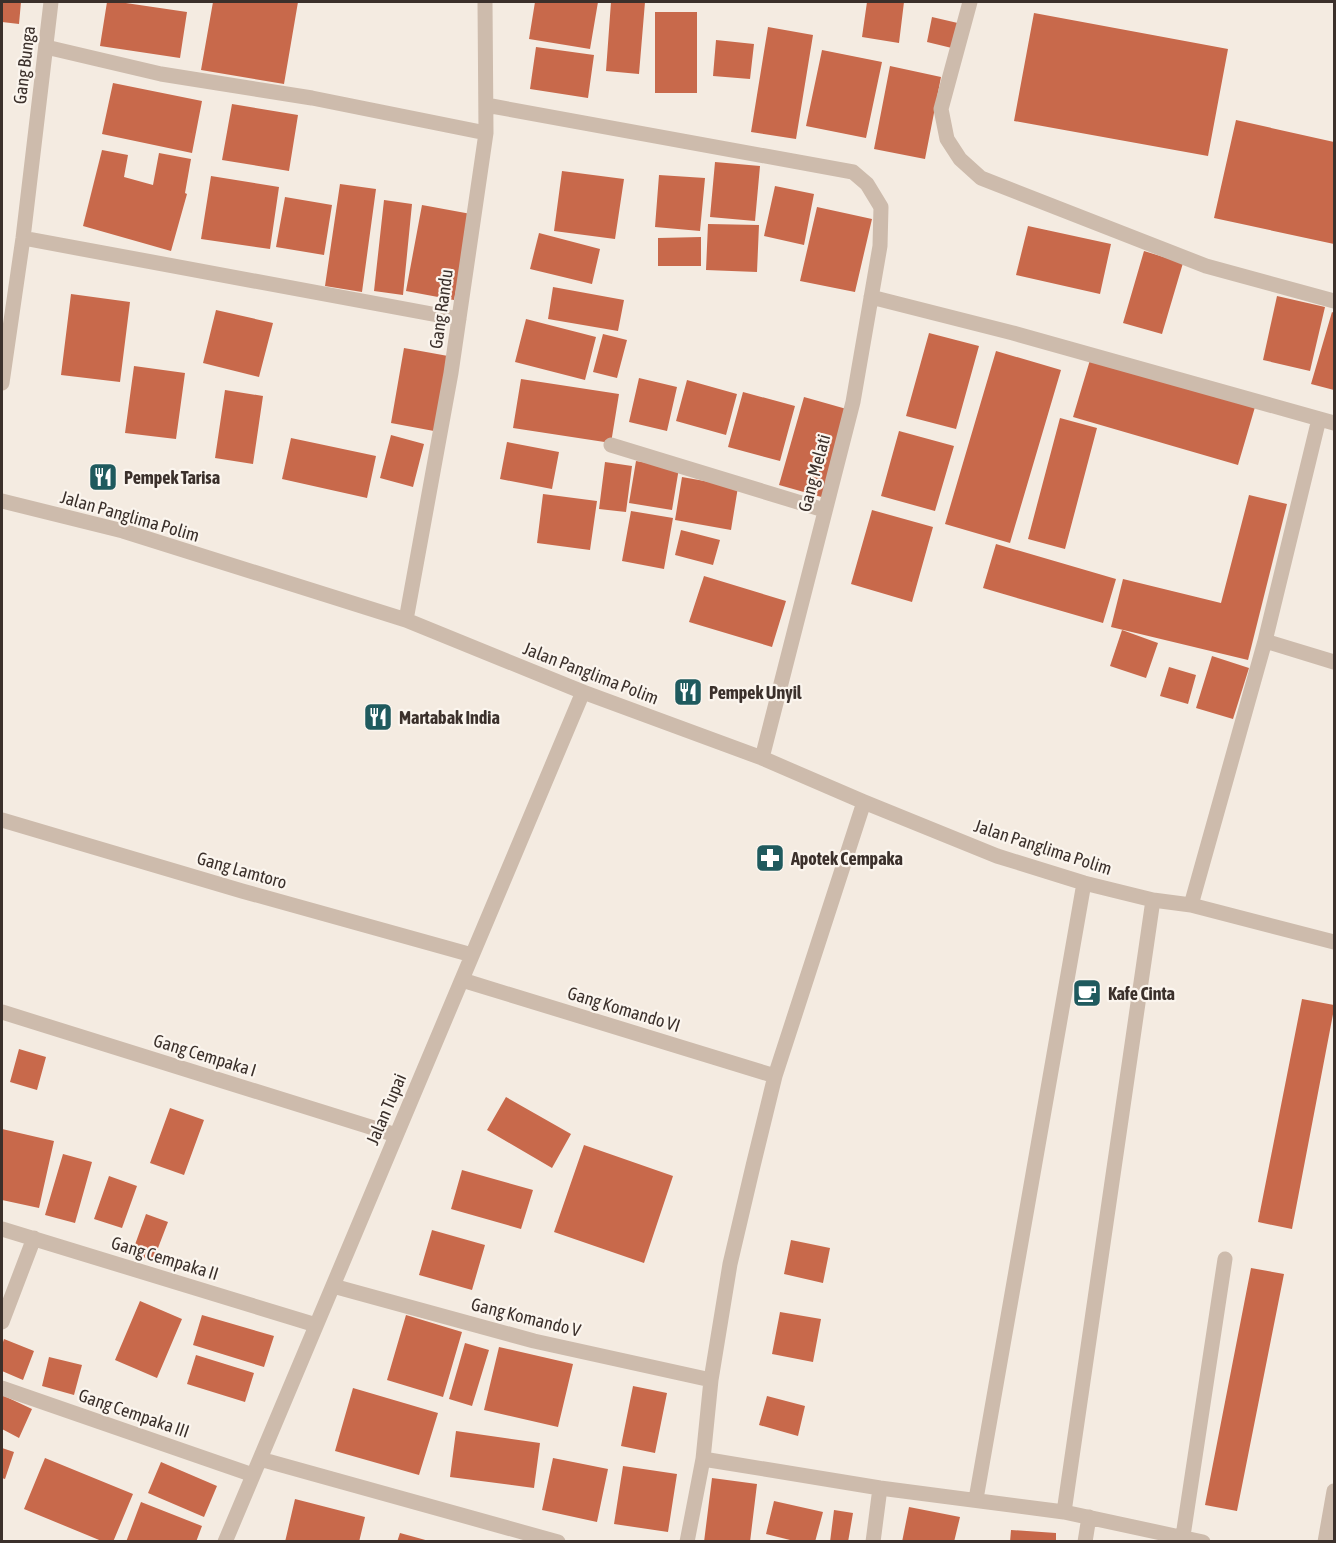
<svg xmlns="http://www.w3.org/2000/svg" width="1336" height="1543" font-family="'Asap Condensed',sans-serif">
<rect width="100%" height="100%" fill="#f4ebe1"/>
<path fill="#c8694b" d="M2 2H21L19 24 2 22Z
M107 2H119L187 12 180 58 100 46Z
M213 2H298L284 84 201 70Z
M535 2H598L590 49 529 39Z
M611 2H645L639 74 606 71Z
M867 2H904L899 43 862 37Z
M655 12H697V93H655Z
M1034 13 1228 49 1208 156 1014 121Z
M932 17 962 24 956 49 927 42Z
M768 27 813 35 796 139 751 132Z
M716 40 754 44 750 79 713 76Z
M536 47 594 55 588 98 530 89Z
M822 50 882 62 866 138 806 126Z
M890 66 941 77 925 159 874 149Z
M113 83 202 101 192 153 102 134Z
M232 104 298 115 289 171 222 160Z
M1236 120 1334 142V244L1214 218Z
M102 150 128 155 124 177 153 185 159 153 191 159 185 193 187 194 171 251 83 226Z
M715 162 760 166 755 221 710 217Z
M562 171 624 179 615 239 554 231Z
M659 175 705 178 700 231 655 227Z
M211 176 279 187 270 249 201 239Z
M340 184 376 189 362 292 325 286Z
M775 186 814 194 804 245 764 236Z
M285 197 332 205 324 255 276 247Z
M384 200 412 204 403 295 374 291Z
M422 205 471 214 454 300 406 291Z
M817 207 872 219 855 292 800 281Z
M708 224 759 225 757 272 706 270Z
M1028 226 1111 244 1100 294 1016 275Z
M539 233 600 249 592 284 530 269Z
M701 237V266H658V238Z
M1144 251 1183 263 1162 334 1123 323Z
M553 287 624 300 618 331 548 319Z
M71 294 130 302 120 382 61 375Z
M1277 296 1325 307 1310 371 1263 360Z
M216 310 273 323 259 377 203 363Z
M1332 312 1334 313V390L1311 384Z
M526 319 596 337 585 380 515 362Z
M929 333 979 346 956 429 906 416Z
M603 334 627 340 617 378 593 372Z
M404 348 448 356 434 431 391 423Z
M996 351 1061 370 1010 543 945 524Z
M1090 360 1255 407 1238 465 1073 417Z
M134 366 185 373 176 439 125 433Z
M639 378 677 387 667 431 629 422Z
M521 379 619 394 611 443 513 428Z
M687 380 737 394 726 435 676 421Z
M225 390 263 396 253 464 215 458Z
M743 392 795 406 780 461 728 447Z
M804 397 850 410 825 498 779 485Z
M1060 418 1097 428 1065 549 1028 539Z
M899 431 954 446 935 511 881 496Z
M391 435 424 444 413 487 380 478Z
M291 438 376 456 367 498 282 479Z
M507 442 559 452 552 489 500 479Z
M636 461 679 468 672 510 629 503Z
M605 462 632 466 626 512 599 509Z
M682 477 738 487 731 530 675 520Z
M543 494 597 501 590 550 537 543Z
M1249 495 1287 504 1248 660 1111 627 1123 579 1221 603Z
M872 510 933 527 912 602 851 584Z
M631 511 673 518 664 569 622 561Z
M681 530 720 540 713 565 675 555Z
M996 544 1116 579 1103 623 983 588Z
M704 576 786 601 772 647 689 622Z
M1122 630 1158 643 1146 678 1110 666Z
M1212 656 1249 668 1233 719 1196 708Z
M1169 667 1196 675 1188 704 1160 696Z
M1302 999 1334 1005V1009L1292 1229 1258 1222Z
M19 1049 46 1057 37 1090 10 1082Z
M506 1097 571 1134 552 1168 487 1130Z
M170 1108 204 1120 184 1175 150 1163Z
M2 1129 54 1141 39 1208 2 1200Z
M584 1145 673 1176 644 1263 554 1232Z
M63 1154 92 1162 75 1223 45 1215Z
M462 1170 533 1190 521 1229 451 1209Z
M109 1176 137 1186 122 1228 94 1219Z
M146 1214 168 1222 153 1261 132 1253Z
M432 1230 485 1245 472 1290 419 1275Z
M791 1240 830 1248 823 1283 784 1274Z
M1251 1268 1284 1274 1237 1511 1205 1505Z
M140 1301 182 1319 157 1378 115 1360Z
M780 1312 821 1319 813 1362 772 1354Z
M202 1315 274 1336 264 1367 193 1345Z
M406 1315 462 1332 443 1397 387 1380Z
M4 1339 34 1351 23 1380 2 1371V1345Z
M465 1343 489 1350 472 1406 449 1399Z
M499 1347 573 1364 558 1427 484 1410Z
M196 1355 254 1373 245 1402 187 1384Z
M49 1357 82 1365 74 1395 42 1386Z
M633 1386 667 1393 655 1453 621 1446Z
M353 1388 438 1413 419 1475 335 1451Z
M2 1395 32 1409 19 1438 2 1429Z
M767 1396 805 1406 798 1436 759 1425Z
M456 1431 540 1443 534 1488 450 1477Z
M2 1448 14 1452 5 1479 2 1478Z
M45 1458 133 1494 113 1542H104L24 1509Z
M553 1458 608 1469 597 1522 542 1510Z
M161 1462 217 1486 204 1517 148 1493Z
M623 1466 677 1474 668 1532 614 1524Z
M712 1478 757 1484 750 1542H704Z
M295 1499 365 1517 359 1542H285Z
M774 1501 823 1512 815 1542H798L766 1534Z
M141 1502 202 1526 196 1542H126Z
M909 1507 960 1517 954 1542H902Z
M834 1510 853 1513 848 1542H830Z
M1011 1530 1056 1533V1542H1010Z
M400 1533 429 1541V1542H397Z"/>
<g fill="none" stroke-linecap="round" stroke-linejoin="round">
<path stroke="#cdbbac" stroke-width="15" d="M970 2 941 109 947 139 960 159 981 178 1206 266 1334 301
M46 47 161 74 312 98 486 133
M486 105 853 172 867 184 881 207 880 246 853 402 762 758
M23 238 459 319
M871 297 1013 333 1334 423
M2 383 23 238 51 2
M611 445 824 510
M2 501 123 531 406 620 583 692 762 758 864 802 997 856 1084 883 1153 900 1191 905 1334 942
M406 620 451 373 486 133 485 2
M1265 641 1334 662
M2 820 242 891 472 955
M1191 905 1265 641 1319 419
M462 980 775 1076
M2 1012 396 1135
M2 1229 316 1325
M333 1286 534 1341 711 1380
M2 1322 34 1238
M2 1388 253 1475
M260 1459 558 1542
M703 1459 880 1488 1064 1512 1203 1542
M976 1499 1084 883
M1064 1512 1153 900
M1183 1536 1225 1259
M225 1542 583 692
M687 1542 703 1459 711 1380 730 1264 753 1166 775 1076 864 802
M873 1542 880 1488
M1085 1542 1089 1517
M1325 1542 1334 1491"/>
</g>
<defs>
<g id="restaurant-square" transform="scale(1.5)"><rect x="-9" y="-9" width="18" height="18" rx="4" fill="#1f5a5e" stroke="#fbf5ee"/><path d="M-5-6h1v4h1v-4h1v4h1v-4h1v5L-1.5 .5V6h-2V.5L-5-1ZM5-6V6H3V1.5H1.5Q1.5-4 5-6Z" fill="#fff"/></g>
<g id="pharmacy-square" transform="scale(1.5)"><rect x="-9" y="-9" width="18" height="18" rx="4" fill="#1f5a5e" stroke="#fbf5ee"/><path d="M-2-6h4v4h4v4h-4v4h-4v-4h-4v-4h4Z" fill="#fff"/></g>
<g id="cafe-square" transform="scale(1.5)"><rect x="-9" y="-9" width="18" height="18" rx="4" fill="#1f5a5e" stroke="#fbf5ee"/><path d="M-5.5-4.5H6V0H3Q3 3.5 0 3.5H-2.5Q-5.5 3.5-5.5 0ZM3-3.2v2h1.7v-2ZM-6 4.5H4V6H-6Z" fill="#fff"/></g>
</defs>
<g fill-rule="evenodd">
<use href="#restaurant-square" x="103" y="477"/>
<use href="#restaurant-square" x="688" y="692"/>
<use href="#restaurant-square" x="378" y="717"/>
<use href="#pharmacy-square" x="770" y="858"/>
<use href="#cafe-square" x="1087" y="993"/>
</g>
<g text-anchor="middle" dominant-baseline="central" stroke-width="4.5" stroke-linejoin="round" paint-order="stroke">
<g font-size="18" fill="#3b302b" stroke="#fbf5ee">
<text transform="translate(24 65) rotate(-83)">Gang Bunga</text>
<text transform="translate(441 309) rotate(-82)">Gang Randu</text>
<text transform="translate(814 473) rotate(-75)">Gang Melati</text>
<text transform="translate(130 516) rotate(16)">Jalan Panglima Polim</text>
<text transform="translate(591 673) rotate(21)">Jalan Panglima Polim</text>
<text transform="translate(1043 847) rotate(18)">Jalan Panglima Polim</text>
<text transform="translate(242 870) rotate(16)">Gang Lamtoro</text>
<text transform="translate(624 1009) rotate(17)">Gang Komando VI</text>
<text transform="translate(205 1055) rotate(17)">Gang Cempaka I</text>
<text transform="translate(386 1109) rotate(-67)">Jalan Tupai</text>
<text transform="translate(165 1258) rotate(17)">Gang Cempaka II</text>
<text transform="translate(526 1317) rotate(14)">Gang Komando V</text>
<text transform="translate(134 1413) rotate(19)">Gang Cempaka III</text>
</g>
<g font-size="18" font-weight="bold" fill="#3b302b" stroke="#fbf5ee" text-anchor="start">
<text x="124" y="477">Pempek Tarisa</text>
<text x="709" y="692">Pempek Unyil</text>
<text x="399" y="717">Martabak India</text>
<text x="791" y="858">Apotek Cempaka</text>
<text x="1108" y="993">Kafe Cinta</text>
</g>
</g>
<rect width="1336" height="1543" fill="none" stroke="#3b302b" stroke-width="6"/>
</svg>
